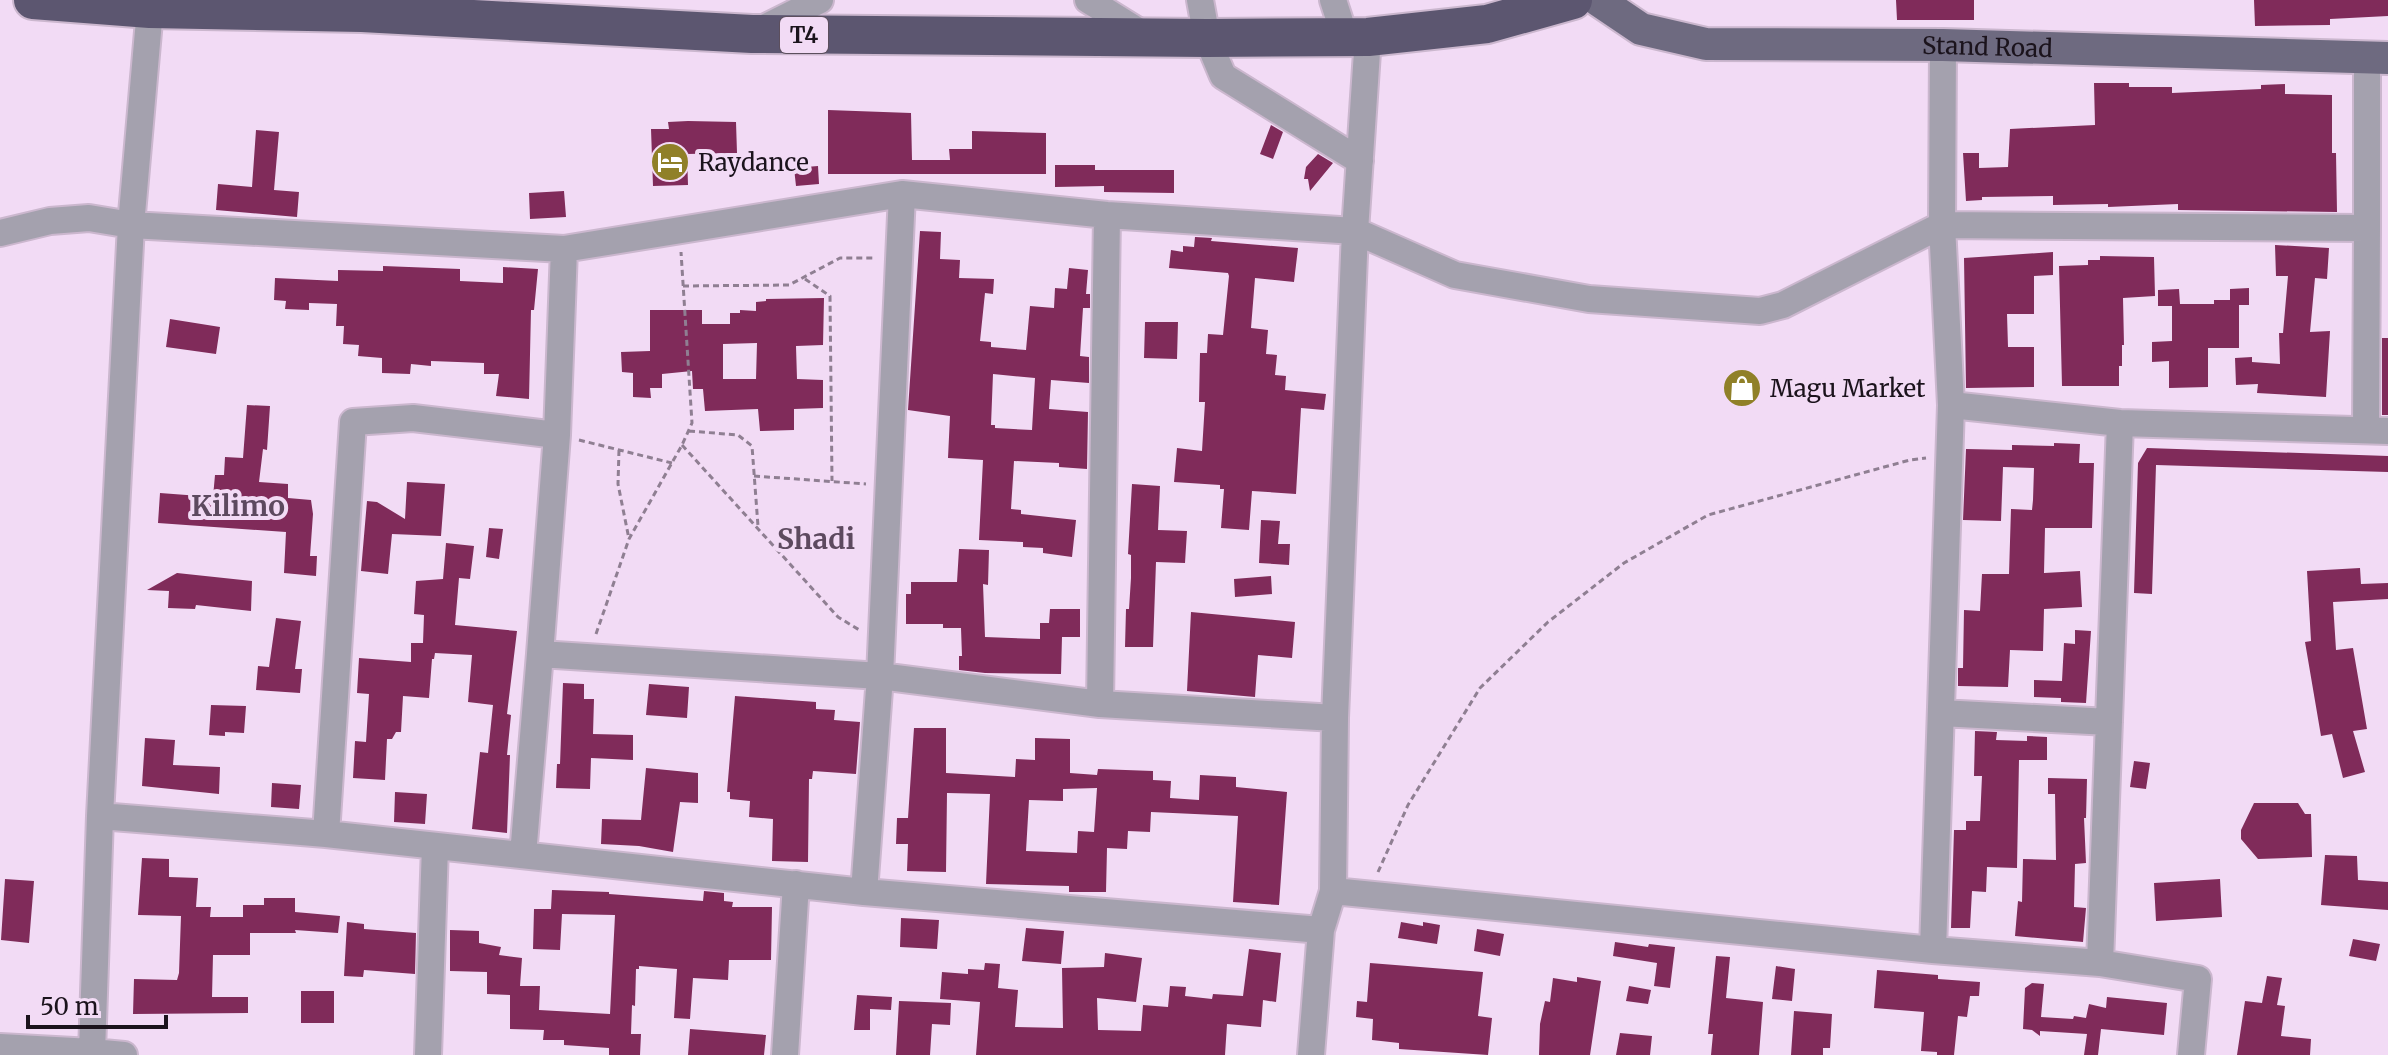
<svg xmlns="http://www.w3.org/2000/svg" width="2388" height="1055" font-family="Merriweather,serif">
<rect width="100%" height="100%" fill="#f2dbf5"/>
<path fill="#802b5a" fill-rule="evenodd" d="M1896 0H1974V20H1897Z
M2254 0H2388V16L2330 19V25L2255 26Z
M2094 83H2129V87H2172V93L2261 89V85L2285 84V94L2332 95V153H2336L2337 212 2178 210V204L2108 207V204L2053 205V196L1982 197V200L1966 201 1963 153H1979V168L2008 167 2010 129 2095 125Z
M828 110 911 113 912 160H950L949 149H972V131L1046 133V174H828Z
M688 121 736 122 737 153 687 154 688 185 653 186 651 129H669L668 122Z
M1271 125 1283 132 1273 159 1260 154Z
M256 130 279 132 274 190 299 192 297 217 216 210 218 184 252 187Z
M1318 154 1333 163 1310 191 1308 179H1304L1306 167Z
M1055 165H1095V170H1174V193L1104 192V186L1055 187Z
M818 166 819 184 796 186 794 168Z
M564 191 566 217 530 219 529 193Z
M920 231 941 232 940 259 960 260 959 278 994 279 993 294 985 293 980 341 991 342V347L1026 350 1030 306 1054 308 1055 288 1067 289 1069 268 1088 270 1086 294H1090V308H1083L1080 356 1089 357V383L1051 380 1049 409 1088 412 1087 469 1059 467V463L1014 461 1011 509 1021 510V514L1076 520 1072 557 1043 553V548L1023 547V542L979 540 983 460 948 458 950 416 908 410ZM993 374 1035 378 1032 430 995 428V425H991Z
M1195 237 1212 238 1211 241 1298 248 1294 282 1255 278 1251 328 1268 330 1266 354 1277 355 1275 375 1286 376 1285 390 1326 394 1324 410 1301 408 1296 494 1252 491 1249 530 1221 528 1224 489H1220V485L1174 482 1177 448 1202 451 1205 402H1199L1200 353H1207L1208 334 1223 335 1229 276 1228 273 1169 268 1171 250 1183 252V246L1194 247Z
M2275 245 2329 248 2327 279 2315 278 2310 332 2330 331 2326 397 2257 393 2258 384 2236 385 2235 358 2252 357V362L2280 364 2279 333H2283L2288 276H2276Z
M2053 252V275L2034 276V314H2007L2008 347H2034V387L1966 388 1964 258Z
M2100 256 2154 257 2155 296 2123 298 2124 345H2122V366H2119V386H2062L2059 266 2088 265V260H2100Z
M383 266 460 269V281L503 283V267L538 269 534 310H531L529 399 496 396 499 374H484V363L431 361V366L411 364 410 374 382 373V358L358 356 359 345 343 344 344 326H336L337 304 309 303V310L285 309 286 301 274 300 275 278 338 281V270L383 271Z
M2249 288V305H2239V348H2208V387L2169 388V361L2152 362V342L2172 341V306H2158V290L2179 289 2180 304H2214V300H2230V289Z
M824 298 823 345 796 346 797 379 823 380V408L794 409V430L760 431 758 409 705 411 703 389H693L692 371 662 374V388H650L651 398 633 397V373L622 372 621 352 650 351V310H702V324H730V313H740V310L756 311V302L766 301V299ZM757 343 756 379H723V344Z
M170 319 220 327 216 354 166 347Z
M1145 322H1178L1177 359 1144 358Z
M2382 338H2388V415H2382Z
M247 405 270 406 267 450 263 449 259 482 288 484V498L311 500 313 514 310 556H317L316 576 284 573 286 532 158 523 160 493 213 497 215 475H224L225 457 243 458Z
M2054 443 2080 444 2079 463H2094L2092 528H2045L2044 573 2080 571 2082 607 2044 609 2043 651 2010 650 2008 687 1958 686V668H1963L1964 610 1980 611 1982 574H2009L2011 509 2032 510 2033 500 2034 468 2003 467 2001 521 1963 520 1966 449 2012 450V445L2054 446Z
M2147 448 2388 456V472L2156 465 2152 594 2134 593 2138 463Z
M407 482 445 484 441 536 392 534 388 574 361 571 367 501 377 502 405 519Z
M1132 484 1160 486 1158 530 1187 531 1185 563 1156 562 1153 647H1125L1126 609H1129L1131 578V555L1128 554Z
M1261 520 1280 521 1278 544H1290L1289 565 1259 563Z
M489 528 503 529 499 559 486 557Z
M446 543 474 546 470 579 459 578 455 625 517 631 507 714 511 715 507 755H510L507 833 472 829 480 752 488 753 493 705 468 702 472 655 435 653 434 659H432L429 698 403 696 401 732H396L392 739H387L385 780 353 778 355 741 366 742 369 694 357 693 359 658 411 662V643H423L424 615 414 614 416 581 443 579Z
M959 549 989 550 988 585 983 584 985 637 1040 639V623H1049L1050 609H1080V637H1062L1061 674 985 673 959 670V656H962L961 628H943V624H906V594H911V582H957Z
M2360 568 2361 584 2388 583V599L2333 602 2336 650 2353 648 2367 729 2353 731 2365 772 2343 778 2332 734 2321 736 2305 642 2311 641 2307 571Z
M177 573 252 581 251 611 196 605 195 609 168 608 169 591 147 590Z
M1271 576 1272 594 1235 597 1234 579Z
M1191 612 1295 622 1292 658 1258 655 1255 697 1187 691Z
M276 618 301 621 295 669H302L300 693 256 690 258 666 269 667Z
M2075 630 2091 631 2086 703 2061 702V698L2034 697V680L2062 681 2064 643 2075 644Z
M563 683 584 684V699H594L593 734 633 735V760L591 758 590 789 556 788 557 764H560Z
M649 684 689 687 687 718 646 715Z
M735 696 816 702V709L835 710 834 720 860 722 856 774 813 771 812 779H809L808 862 772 861 773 819 749 817 750 801 730 799V792H727Z
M211 705 246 706 244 733 225 732V736L209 735Z
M914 728H946V773L1015 777 1016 759 1035 760V738L1070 739V773L1097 775 1098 769 1153 771V780L1171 781 1170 798 1199 800 1200 775 1236 777V787L1287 792 1279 905 1233 902 1238 816 1151 812 1150 832 1128 831 1127 849 1107 848 1106 892H1069V886L986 884 990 794 947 793 946 872 907 871 908 844H896L897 818H908ZM1097 788 1094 832 1078 831 1077 853 1026 851 1029 800 1063 801V789Z
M1975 731 1997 732 1996 740 2027 741V736L2047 737V760H2019L2017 868 1987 867 1986 892 1972 891 1970 928H1951L1954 830H1966V821H1980L1982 776H1974Z
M145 738 175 740 173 765 220 767 219 794 142 786Z
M2134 761 2150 763 2146 789 2130 787Z
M646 768 698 773V803L680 802 673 852 639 846 601 844 602 819 641 820Z
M2048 778 2087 779 2086 818H2084L2086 863 2075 864 2074 907 2086 908 2083 942 2015 936 2018 901 2022 902 2023 859 2056 860 2055 794H2048Z
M272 783 301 785 299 809 271 807Z
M395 792 427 794 425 824 394 822Z
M2254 803H2298L2305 814H2311L2312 857 2258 859 2241 839V830Z
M2325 855 2357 856 2358 880 2388 882V910L2321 905Z
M142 858 169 859V877L198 878 196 907H211L210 917H243V905H264V898H295V912L340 916 338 933 295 930 296 933H250V955H213L212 997H248V1013L133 1014 134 979 177 980 179 973 181 916 138 915Z
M5 879 34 881 29 943 1 940Z
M2220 879 2222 917 2156 921 2154 883Z
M552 890 609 892V894L703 901 704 891 724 893V901L733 902 732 907H772L771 960H729L728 980 693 978 690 1019 674 1018 677 969 639 966V969H636L635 1006 632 1005 631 1034H641L640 1055H609V1048L564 1045V1040H543L544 1030 510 1029V995L487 994V972L450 971V930L479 931V943L501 947 499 955 522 958 520 986H540L539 1010 610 1014 615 915 562 914 560 950 533 949 534 909H551Z
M901 918 939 920 937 949 900 947Z
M347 922 364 924V929L416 933 415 974 364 970 363 977 344 976Z
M1401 922 1423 926V922L1440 925 1437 944 1398 938Z
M1026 928 1064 931 1061 964 1022 961Z
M1477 929 1504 934 1500 956 1474 951Z
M2353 939 2380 944 2376 961 2349 956Z
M1615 942 1648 947 1649 944 1675 947 1670 988 1654 986 1657 963 1613 956Z
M1249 949 1281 953 1276 1002 1263 1000 1261 1027 1227 1024 1225 1055H976L980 1002 940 999 942 972 968 974V969L984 970 985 963 1000 964 998 988 1018 990 1015 1027 1063 1028 1062 968 1104 967 1105 953 1142 958 1136 1002 1097 998 1098 1030 1141 1031 1143 1005 1168 1007 1170 986 1186 987 1185 996 1212 999 1213 994 1243 996Z
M1716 956 1730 957 1726 998 1763 1002 1759 1055H1711L1713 1034H1708Z
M1370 963 1483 972 1478 1016 1492 1018 1488 1055 1399 1049V1043L1372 1040 1373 1019 1356 1017 1357 1001 1367 1002Z
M1776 966 1795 969 1792 1001 1772 999Z
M1877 970 1938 975V979L1980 982 1979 996H1970L1967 1017 1958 1016 1954 1055H1937V1052L1921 1051 1924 1012 1874 1008Z
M2267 976 2282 978 2277 1005 2285 1006 2281 1036 2311 1039 2310 1055H2237L2245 1001 2262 1003Z
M1577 977 1601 981 1590 1055H1539L1540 1024 1545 1001 1550 1002 1553 978 1577 982Z
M2032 983 2044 984 2041 1017 2073 1019 2074 1016 2086 1018 2089 1004 2106 1008 2107 997 2167 1003 2164 1035 2101 1029 2098 1055H2084L2087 1034 2040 1031V1036L2032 1030 2023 1029 2025 988Z
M1629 986 1651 990 1648 1004 1626 1001Z
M301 991H334V1023H301Z
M857 995 892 997 891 1010 870 1009V1030H854Z
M899 1001 951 1003 950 1025 932 1024 930 1055H896Z
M1794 1011 1832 1014 1830 1048H1823V1055H1791Z
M690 1029 766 1035 764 1055H688Z
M1620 1033 1652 1036 1650 1055H1616Z"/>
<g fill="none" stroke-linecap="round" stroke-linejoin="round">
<g stroke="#cbb7ce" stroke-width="30">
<path id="minor" d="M1088 0 1146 36
M1200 0 1207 38 1223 76 1360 161
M1333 0 1345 37
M150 9 131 225 100 816 326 834 353 422 413 418 557 435
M758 31 820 0
M1943 45 1942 225 1951 405 2120 423 2388 431
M0 233 50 221 89 218 131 225 564 249 902 194 1107 215 1355 231 1455 275 1589 299 1760 311 1783 305 1942 225 2367 228V58
M564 249 557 435 540 654 880 676 1100 704 1335 718
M2366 430 2367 228
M1100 704 1107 215
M1941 713 2109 722
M100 816 92 1052 124 1055
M326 834 864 892 1321 930
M523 855 540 654
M1333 891 1933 950 2100 963 2198 979 2191 1055
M864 892 880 676 902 194
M1933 950 1951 405
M2100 963 2120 423
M0 1047 92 1052
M428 1055 435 846
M785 1055 796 884
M1311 1055 1321 930 1333 891 1335 718 1355 231 1368 37"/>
</g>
<g stroke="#cbb7ce" stroke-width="36">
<g id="major">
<path id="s1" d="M1598 0 1641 29 1706 44 1943 45 2388 58"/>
</g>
</g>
<g stroke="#cbb7ce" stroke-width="42">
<path id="highway" d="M33 0 150 9 362 13 752 34 1207 38 1368 37 1487 24 1573 0"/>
</g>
<path stroke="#8f7f92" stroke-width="3" stroke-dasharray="6 4" stroke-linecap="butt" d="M805 279 830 296 832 481
M683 286 789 285 840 258H876
M689 431 738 435 752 446 758 526
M579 440 672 463
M682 445 838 617 861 631
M619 450 618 484 629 539
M754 476 866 484
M596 634 629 539 682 445 692 423 681 252
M1378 872 1408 805 1480 688 1548 622 1624 563 1708 515 1910 460 1926 458"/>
<use href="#minor" stroke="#a4a1ae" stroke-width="26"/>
<use href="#major" stroke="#6e6a80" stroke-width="32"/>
<use href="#highway" stroke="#5c5670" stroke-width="38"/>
</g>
<defs>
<g id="hotel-disc" transform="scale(2)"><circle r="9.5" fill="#908028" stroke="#f2dbf5"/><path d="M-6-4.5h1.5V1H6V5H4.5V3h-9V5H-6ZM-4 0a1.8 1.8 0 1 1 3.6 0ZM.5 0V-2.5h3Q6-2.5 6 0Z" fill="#fff"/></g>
<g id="shop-disc" transform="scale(2)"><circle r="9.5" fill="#908028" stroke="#f2dbf5"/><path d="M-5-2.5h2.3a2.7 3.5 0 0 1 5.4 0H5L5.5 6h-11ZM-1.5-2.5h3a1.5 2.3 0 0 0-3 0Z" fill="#fff"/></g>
</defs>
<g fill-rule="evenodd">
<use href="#hotel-disc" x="670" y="162"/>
<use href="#shop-disc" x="1742" y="388"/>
</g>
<g text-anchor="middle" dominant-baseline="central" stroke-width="8" stroke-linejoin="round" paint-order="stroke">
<rect fill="#f2dbf5" stroke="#5c4f5d" stroke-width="2" x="780" y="17" width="48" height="36" rx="6"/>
<g font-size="22" font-weight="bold" fill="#1b131c">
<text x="804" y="35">T4</text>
</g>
<g font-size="24" fill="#1b131c" stroke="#f2dbf5">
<text stroke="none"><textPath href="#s1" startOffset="400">Stand Road</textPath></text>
</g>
<g font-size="24" fill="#1b131c" stroke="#f2dbf5" text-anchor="start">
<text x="698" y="162">Raydance</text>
<text x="1770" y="388">Magu Market</text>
</g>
<g font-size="28" font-weight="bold" fill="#5d4a5f" stroke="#f2dbf5">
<text x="238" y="506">Kilimo</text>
<text x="816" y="539">Shadi</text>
</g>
</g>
<path d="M28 1015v12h138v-12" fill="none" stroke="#1b131c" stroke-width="4"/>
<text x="40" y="1015" font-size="24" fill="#1b131c" stroke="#f2dbf5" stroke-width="6" paint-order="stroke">50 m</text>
</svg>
